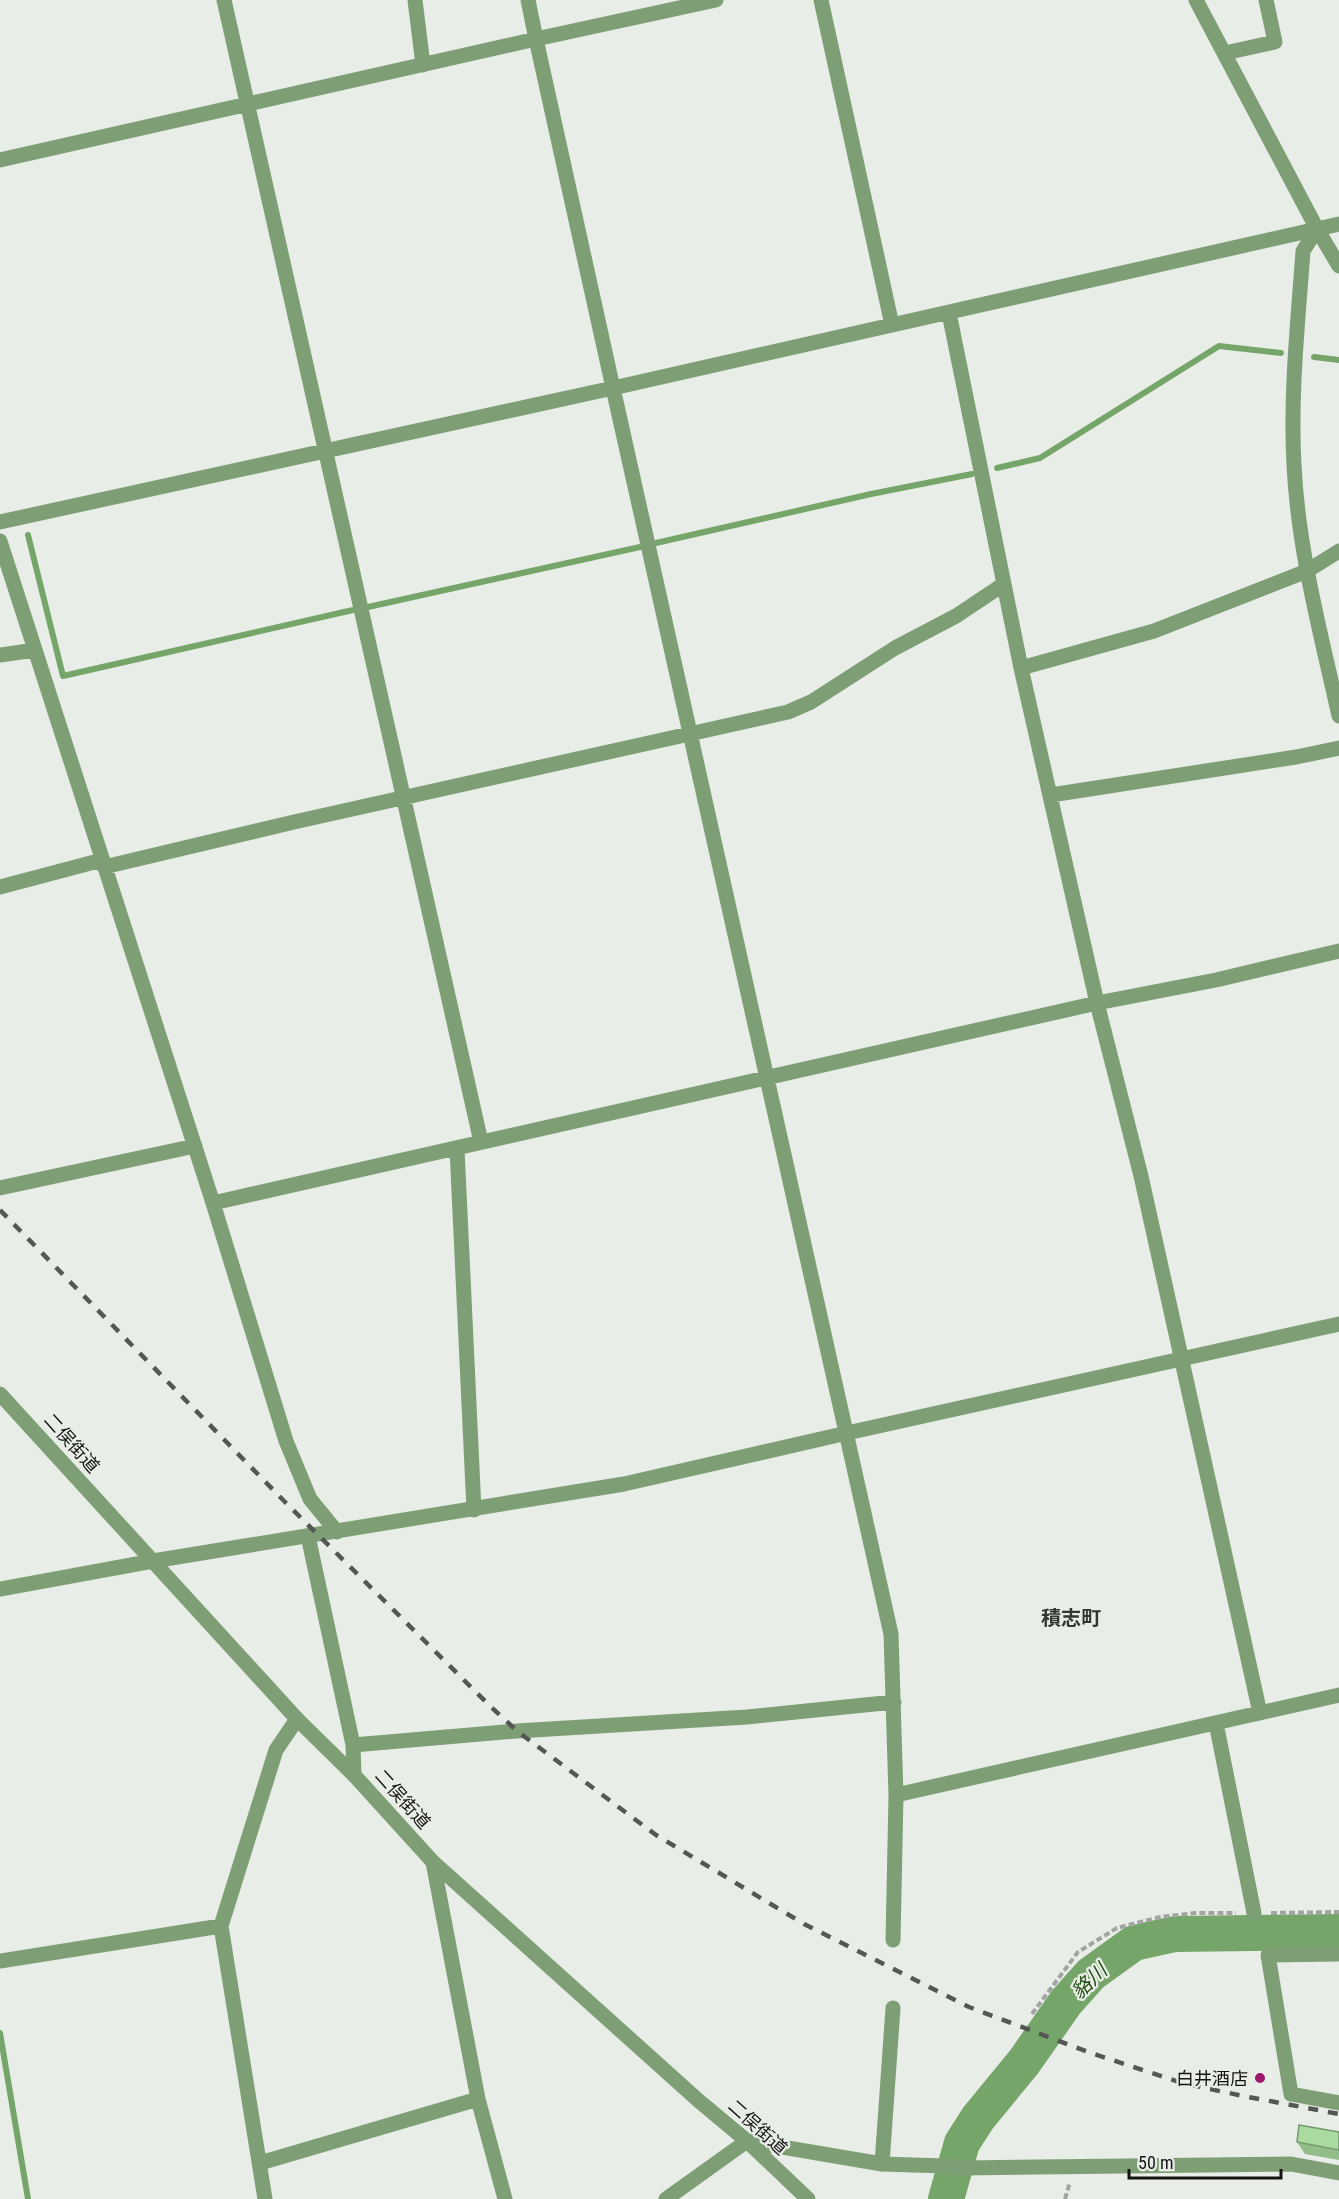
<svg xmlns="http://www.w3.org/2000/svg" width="1339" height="2199" font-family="'Roboto Condensed','Noto Sans JP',sans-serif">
<rect width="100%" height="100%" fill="#e9ede8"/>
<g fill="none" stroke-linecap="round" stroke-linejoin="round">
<path stroke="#76a56a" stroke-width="6" d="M1314 357 1339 360
M997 468 1040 458 1219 346 1281 353
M28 535 63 676 353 610
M656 543 871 494 972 474
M368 607 640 547
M0 2033 28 2199"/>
<path stroke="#76a56a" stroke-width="36" d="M946 2199 962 2143 978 2118 1024 2062 1066 2002 1091 1974 1134 1943 1175 1934 1339 1932"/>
<path stroke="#a1a4a0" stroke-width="4" stroke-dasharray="6 3" stroke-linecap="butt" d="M1271 1913 1339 1912
M1032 2014 1078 1952 1117 1928 1160 1917 1195 1913H1236
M1065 2199 1070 2182"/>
<path stroke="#7e9f75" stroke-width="15" d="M224 0 481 1142
M415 0 423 65
M821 0 892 325
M1225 53 1275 42 1266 0
M0 160 536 39 528 0
M1339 224 613 388 891 1634 896 1795 1339 1695
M949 313 1021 668 1097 1003 1141 1176 1260 1713
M0 522 613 388 536 39 716 0
M0 541 213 1203 286 1441 310 1499 337 1532
M0 655 35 650
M1021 668 1154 631 1307 571 1339 551
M1051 795 1296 757 1339 748
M104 867 294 822 788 712 811 702 895 648 956 616 1004 584
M0 887 102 860
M457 1149 474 1510
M0 1188 195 1146
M213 1203 1097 1003 1216 980 1339 951
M308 1536 353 1745 354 1775
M1216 1723 1254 1913
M353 1745 517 1731 747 1717 894 1702
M433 1862 478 2099 505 2199
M893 1940 896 1795
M1339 1954 1268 1955 1291 2094 1339 2103
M0 1961 221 1926
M260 2163 478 2099
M882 2164 893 2008
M265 2199 221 1926 276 1750 297 1719
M666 2199 747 2141 882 2164 945 2166 961 2168 1291 2164 1339 2173"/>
<path stroke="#7e9f75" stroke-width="15" d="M1196 0 1317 229 1339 266
M1317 229 1303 251C1298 322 1290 394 1294 465 1298 550 1321 634 1339 716
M0 1394 297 1719 354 1775 433 1862 699 2101 747 2141 808 2199
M0 1589 153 1561 624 1484 847 1433 1339 1324"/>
<path stroke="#555754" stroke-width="4.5" stroke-dasharray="10 10" stroke-linecap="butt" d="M0 1210 285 1502 490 1706 517 1731 656 1835 804 1924 969 2007 1088 2052 1182 2083 1243 2096 1339 2114"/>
</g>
<path fill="#92bc88" d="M1339 2132V2160L1305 2154 1297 2142Z"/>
<path fill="#aadb9e" stroke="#77996f" stroke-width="1.5" d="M1299 2125 1339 2132V2150L1297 2142Z"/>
<circle fill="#9c1769" stroke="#e9ede8" stroke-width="2" cx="1260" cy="2078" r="6"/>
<g text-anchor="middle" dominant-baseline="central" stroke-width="4.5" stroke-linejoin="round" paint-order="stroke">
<g font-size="18" fill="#141513" stroke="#e9ede8">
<text transform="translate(72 1443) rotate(48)">二俣街道</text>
<text transform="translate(403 1799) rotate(48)">二俣街道</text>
<text transform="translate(758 2127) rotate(42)">二俣街道</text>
</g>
<g font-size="18" fill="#141513" stroke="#e9ede8" text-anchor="end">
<text x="1248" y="2078">白井酒店</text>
</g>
<g font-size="20" font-weight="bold" fill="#333632" stroke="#e9ede8">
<text x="1071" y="1618">積志町</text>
</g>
<g font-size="20" font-style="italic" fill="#1e4c0f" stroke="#e9ede8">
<text transform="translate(1089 1981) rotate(-43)">貉川</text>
</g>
</g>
<path d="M1129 2169v9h152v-9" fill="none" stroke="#141513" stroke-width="3"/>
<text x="1138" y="2169" font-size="18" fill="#141513" stroke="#e9ede8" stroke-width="4.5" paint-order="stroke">50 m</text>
</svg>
